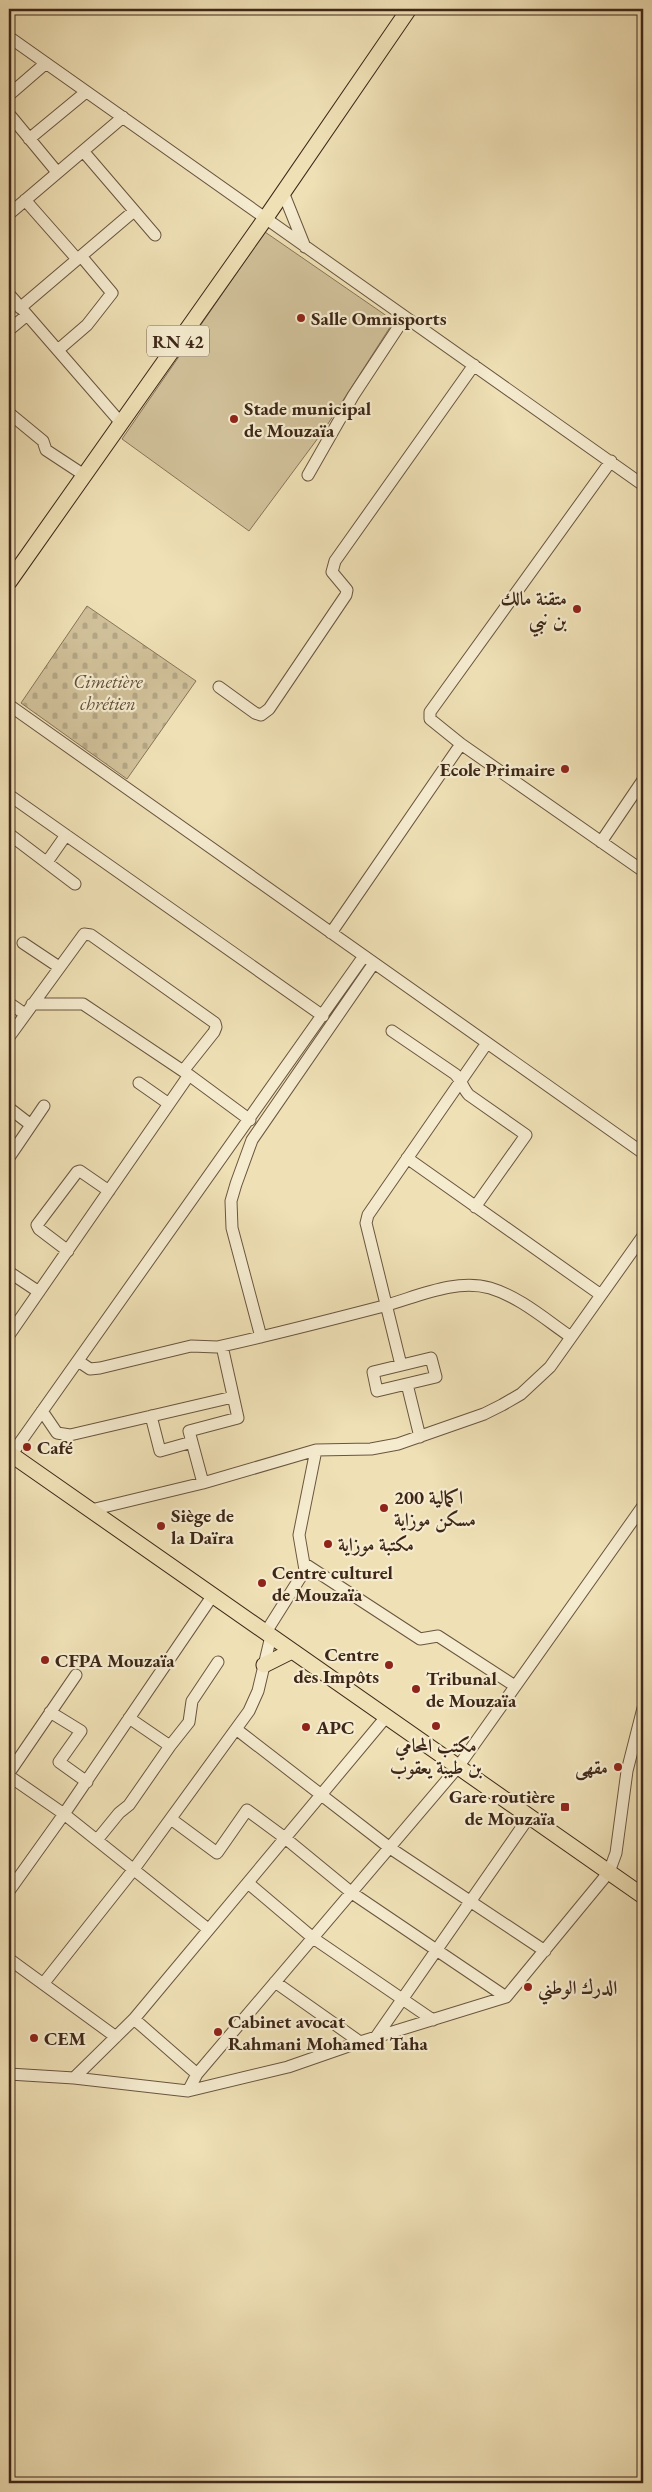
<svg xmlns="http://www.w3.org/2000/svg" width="652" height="2492" font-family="'EB Garamond',Amiri,serif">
<defs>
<pattern id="cemetery-stones" width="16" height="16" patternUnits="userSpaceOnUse" patternTransform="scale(1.25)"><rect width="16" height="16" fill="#d1c19a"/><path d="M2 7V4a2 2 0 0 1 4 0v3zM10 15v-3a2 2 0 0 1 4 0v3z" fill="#b4a684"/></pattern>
</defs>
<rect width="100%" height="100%" fill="#efe0b5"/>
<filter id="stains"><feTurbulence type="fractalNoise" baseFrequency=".004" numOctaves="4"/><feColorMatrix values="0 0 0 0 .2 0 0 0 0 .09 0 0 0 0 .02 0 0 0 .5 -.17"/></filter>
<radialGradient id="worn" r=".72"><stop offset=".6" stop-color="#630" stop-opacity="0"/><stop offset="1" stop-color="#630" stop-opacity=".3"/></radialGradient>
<path fill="url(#cemetery-stones)" stroke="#887459" d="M87 606 196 681 127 779 21 703Z"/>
<path fill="#d1c19a" stroke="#887459" d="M265 232 394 321 324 430 249 531 122 439Z"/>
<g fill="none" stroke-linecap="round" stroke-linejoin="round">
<g stroke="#6a553f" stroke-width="13">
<path id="minor" d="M9 37 643 485
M9 95 46 63
M9 114 57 172
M29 139 86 92
M83 151 155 235
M283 192 305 247
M25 200 77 259
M9 214 123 117
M9 294 121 423
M20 308 134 211
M9 330 27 315
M58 350 87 325 112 293 81 256
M9 413 43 441 46 450 84 475
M611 461 430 712V719L461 744 643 871
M308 475 353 396 405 317
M219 687 255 713 261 715 269 709 346 595 347 590 332 572 335 561 474 365
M9 705 643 1153
M9 795 323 1016
M9 834 75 884
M601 842 643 780
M47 862 66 835
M331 933 461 744
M23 943 59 967
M9 1003 25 1014
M392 1031 455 1074C462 1081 463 1089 469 1095L526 1135 475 1207
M9 1037 84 934 91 935 215 1023 216 1027 214 1032 183 1071
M189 1075 250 1120
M139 1083 169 1104
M9 1108 31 1125
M10 1156 44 1106
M407 1158 601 1295
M68 1251 39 1229 37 1225 77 1172 80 1171 109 1191
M9 1272 39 1292
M9 1335 189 1075 83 1004H32
M261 1337 232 1228 231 1201 236 1184 252 1140 374 963
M431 1358 436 1377 377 1391 373 1372Z
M78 1361 90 1369 100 1368 191 1346 217 1347C272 1335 326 1321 380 1307 415 1298 454 1278 490 1288 520 1297 546 1320 571 1337
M401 1365 366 1223 368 1215 487 1043
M407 1384 420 1437
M42 1411 57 1433 70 1435 233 1397
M151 1416 160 1451 192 1442
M9 1458 364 956
M203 1483 189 1431 238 1418 222 1346
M91 1510 203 1483 316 1450 371 1449 398 1444 484 1414 502 1405 521 1394 550 1367 643 1236
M305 1564 420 1639 438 1636 515 1686
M266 1632 305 1570 299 1535 316 1450
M50 1712 81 1731 59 1762 87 1782
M236 1729 390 1848 545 1951
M170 1746 189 1722 192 1701 218 1662
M9 1773 76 1675
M9 1776 64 1814 208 1929
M171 1819 217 1853 247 1810 285 1838 352 1893 506 1997
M97 1840 119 1813 129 1805 170 1746 129 1718
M248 1883 313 1938 433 2020
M9 1891 64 1814 213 1595
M9 1959 116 2037
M275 1982 360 2042
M43 1984 134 1869 249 1711 258 1691 271 1636
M134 2019 197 2074
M376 2037 529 1817
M9 2074 74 2078 188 2091 288 2067 360 2042 506 1997 609 1872 616 1853 627 1771 643 1708
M74 2078 134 2019 386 1717
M188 2091 197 2074 458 1767 643 1506"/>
</g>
<g stroke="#3e2718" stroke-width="17">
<path id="major" d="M9 582 265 219 409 9
M9 1453 643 1896
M264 1665 292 1651"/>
</g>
<use href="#minor" stroke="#f5ebcf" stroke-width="11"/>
<use href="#major" stroke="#efe0b5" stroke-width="15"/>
</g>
<g fill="#8f2418" stroke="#f5ebcf" stroke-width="2">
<circle cx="301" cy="318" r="5"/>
<circle cx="234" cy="419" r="5"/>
<circle cx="577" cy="609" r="5"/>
<circle cx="565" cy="769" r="5"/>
<circle cx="27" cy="1447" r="5"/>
<circle cx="384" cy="1508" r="5"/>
<circle cx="161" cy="1526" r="5"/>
<circle cx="328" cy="1544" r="5"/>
<circle cx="262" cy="1583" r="5"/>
<circle cx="45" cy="1660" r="5"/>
<circle cx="389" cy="1665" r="5"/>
<circle cx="416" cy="1689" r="5"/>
<circle cx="436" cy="1726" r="5"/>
<circle cx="306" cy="1727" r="5"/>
<circle cx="618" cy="1767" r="5"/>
<rect x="560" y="1802" width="10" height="10" rx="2.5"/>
<circle cx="528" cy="1987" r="5"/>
<circle cx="218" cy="2032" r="5"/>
<circle cx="34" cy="2038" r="5"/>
</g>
<g text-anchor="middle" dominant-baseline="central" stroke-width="4.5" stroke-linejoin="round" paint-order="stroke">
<rect fill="#f5ebcf" stroke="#75624f" stroke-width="1" x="147" y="325.5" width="62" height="31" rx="4"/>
<g font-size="18" font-weight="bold" fill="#3e2718">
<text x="178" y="341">RN 42</text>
</g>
<g font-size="19" font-weight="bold" fill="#3e2718" stroke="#f5ebcf" text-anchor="start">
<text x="311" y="318">Salle Omnisports</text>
<text x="244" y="408">Stade municipal<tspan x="244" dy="22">de Mouzaïa</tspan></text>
<text x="567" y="598" text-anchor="end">متقنة مالك<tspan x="567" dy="22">بن نبي</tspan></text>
<text x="555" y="769" text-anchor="end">Ecole Primaire</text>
<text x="37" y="1447">Café</text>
<text x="394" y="1497">اكمالية 200<tspan x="394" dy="22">مسكن موزاية</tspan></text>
<text x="171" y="1515">Siège de<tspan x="171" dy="22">la Daïra</tspan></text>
<text x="338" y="1544">مكتبة موزاية</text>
<text x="272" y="1572">Centre culturel<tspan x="272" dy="22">de Mouzaïa</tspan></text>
<text x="379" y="1654" text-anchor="end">Centre<tspan x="379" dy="22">des Impôts</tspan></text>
<text x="55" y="1660">CFPA Mouzaïa</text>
<text x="426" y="1678">Tribunal<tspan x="426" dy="22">de Mouzaïa</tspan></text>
<text x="316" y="1727">APC</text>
<text x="436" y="1745" text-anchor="middle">مكتب المحامي<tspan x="436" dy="22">بن طيبة يعقوب</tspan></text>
<text x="608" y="1767" text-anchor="end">مقهى</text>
<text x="555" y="1796" text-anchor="end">Gare routière<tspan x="555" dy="22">de Mouzaïa</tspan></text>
<text x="538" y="1987">الدرك الوطني</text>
<text x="228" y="2021">Cabinet avocat<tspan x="228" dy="22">Rahmani Mohamed Taha</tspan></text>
<text x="44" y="2038">CEM</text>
</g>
<g font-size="19" font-style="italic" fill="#634e38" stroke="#f5ebcf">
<text x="108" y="681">Cimetière<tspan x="108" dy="22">chrétien</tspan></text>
</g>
</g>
<rect width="652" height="2492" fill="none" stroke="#efe0b5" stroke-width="30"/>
<rect x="10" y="10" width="632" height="2472" fill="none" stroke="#3e2718" stroke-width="2.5"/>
<rect x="15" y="15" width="622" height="2462" fill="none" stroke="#3e2718"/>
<rect width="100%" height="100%" filter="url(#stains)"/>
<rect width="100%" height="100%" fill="url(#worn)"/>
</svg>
